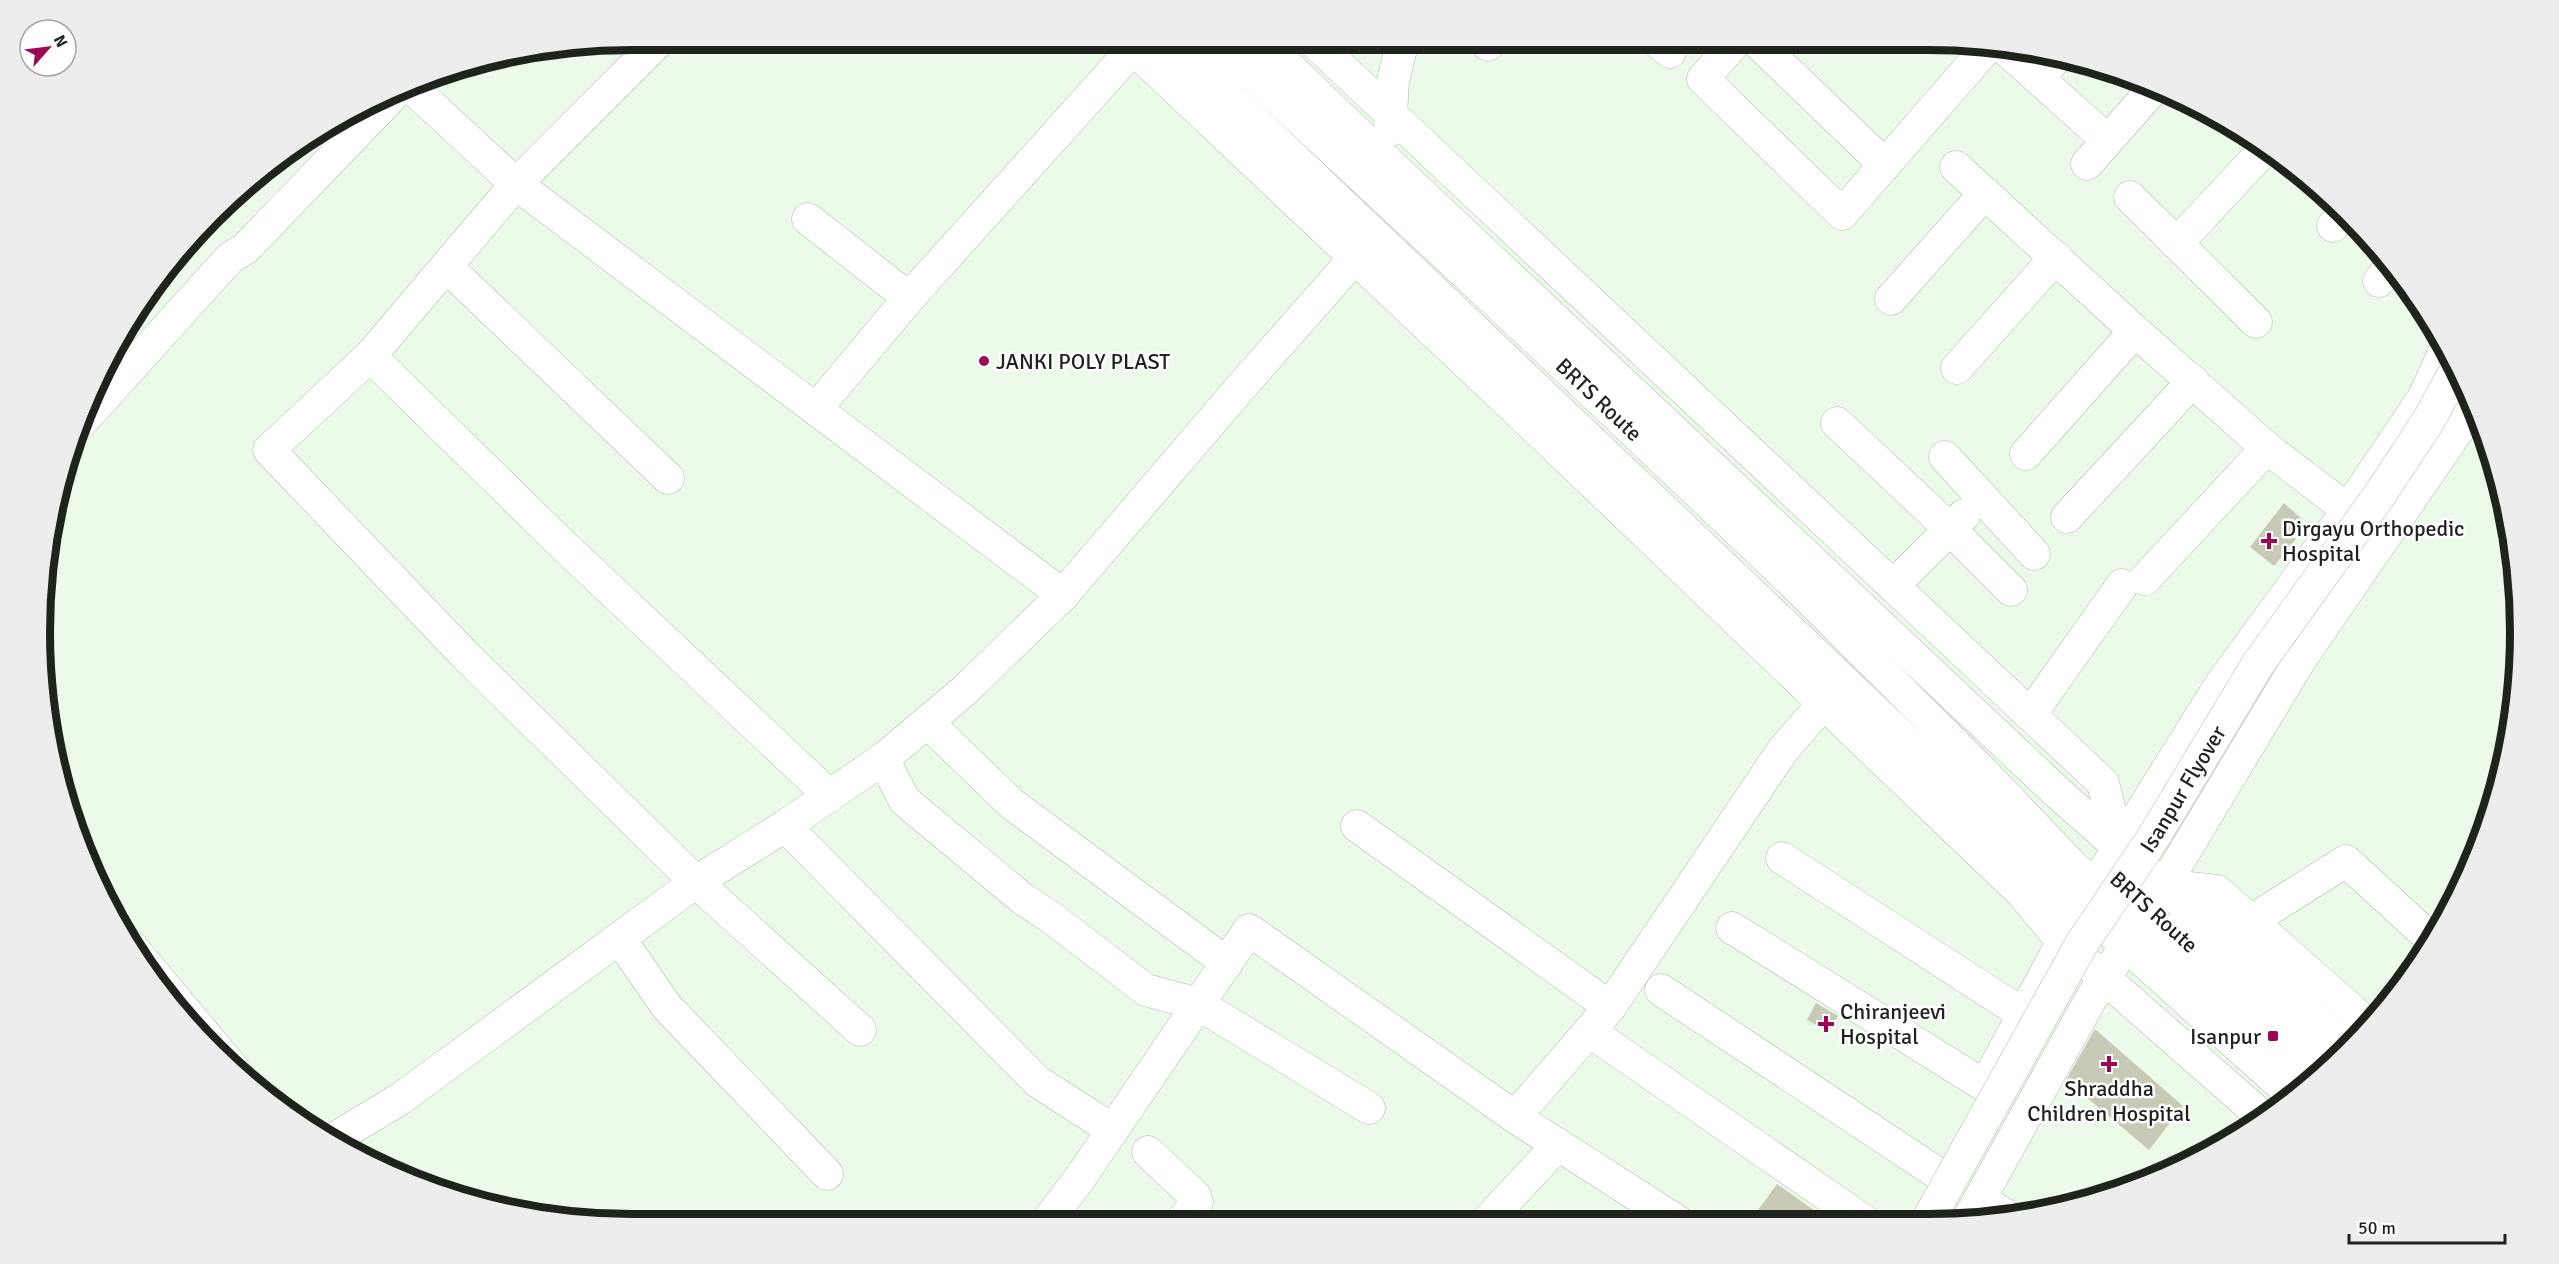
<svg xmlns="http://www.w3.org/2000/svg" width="2559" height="1264" font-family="Signika,sans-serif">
<rect width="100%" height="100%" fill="#ecfae9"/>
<path fill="#c9cab6" d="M2284 503 2303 520 2291 534 2296 539 2274 566 2250 547Z
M1816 1003 1838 1016 1829 1032 1807 1020Z
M2095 1029 2183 1106 2149 1150 2066 1080Z
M1777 1184 1828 1220 1750 1221Z"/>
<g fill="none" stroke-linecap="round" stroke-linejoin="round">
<g stroke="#aebcab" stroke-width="33">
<g id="minor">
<path d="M1123 39 1530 423 2021 892 2082 906"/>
<path id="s1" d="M1215 40 1541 344 1792 582 1977 766 2071 864 2306 1081"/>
<path d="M1312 40 2103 783 2119 847"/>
<path d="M1656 40 1670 52"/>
<path d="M1737 40 1703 79 1842 214 1990 44"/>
<path d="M1755 40 1885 165"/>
<path d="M1488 45 1492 40"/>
<path d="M2002 46 2107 140"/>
<path d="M2038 78 2058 56"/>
<path d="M409 85 516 184 1063 595"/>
<path d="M1390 130 1393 81 1403 40"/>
<path d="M2087 164 2155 87"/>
<path d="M1956 167 2135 331 2267 448 2348 510"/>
<path d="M2130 197 2256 322"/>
<path d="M808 219 909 298 1133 49"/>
<path d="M2333 226 2343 213"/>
<path d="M2177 243 2266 148"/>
<path d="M447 267 668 478"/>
<path d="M2379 281 2391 266"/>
<path d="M1891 299 1985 193"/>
<path d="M370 356 516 184 661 39"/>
<path d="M1957 368 2056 257"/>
<path d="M816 409 909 298"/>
<path d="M1837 423 1949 528 2011 590"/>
<path d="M78 426 230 258 246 248 398 90"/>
<path d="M2026 454 2135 331"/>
<path d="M1945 457 2034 554"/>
<path d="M2067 517 2193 381"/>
<path d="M2145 579 2267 448"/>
<path d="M1893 586 1964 515"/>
<path d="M2030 715 2122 585"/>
<path d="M927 722 1012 804 1227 963"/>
<path d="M883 759 905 801 1023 899 1052 918 1146 990 1198 1004 1369 1108"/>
<path d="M830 796 563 545 370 356 269 450 463 653 696 882 860 1030"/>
<path d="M785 826 1038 1082 1113 1130"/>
<path d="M1357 826 1610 1007"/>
<path d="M1782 858 2023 1014"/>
<path d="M2162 885 2217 891 2370 1026"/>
<path d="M2021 892 2062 941 2264 1118"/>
<path d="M2251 921 2346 861 2430 938"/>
<path d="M1732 928 1985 1086"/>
<path d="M2173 930 2325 1065"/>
<path d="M620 939 667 1007 827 1174"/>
<path d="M130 945 237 1073"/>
<path d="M1661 990 1937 1173"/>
<path d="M1589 1031 1863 1220"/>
<path d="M1989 1078 2082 906 2221 684 2348 510 2424 397 2446 348"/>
<path d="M332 1140 400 1099 696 882 785 826 883 759 964 691 1063 595 1241 387 1375 235"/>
<path d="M1148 1152 1195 1196 1197 1202 1181 1222"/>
<path d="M1980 1199 2010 1218"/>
<path d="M1968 1220 2092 997 2150 909 2300 660 2465 420 2471 404"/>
<path d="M1487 1221 1558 1145"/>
<path d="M1677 1221 1515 1117 1610 1007 1783 750 1823 704"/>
<path d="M1046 1223 1080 1178 1249 930 1515 1117"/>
</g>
</g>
<g stroke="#aebcab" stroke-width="34">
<path id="major" d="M1169 40 2029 858 2292 1094
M1260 40 1389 164 2057 792 2345 1047"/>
</g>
<use href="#minor" stroke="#fff" stroke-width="32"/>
<use href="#major" stroke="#fff" stroke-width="33"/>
<g stroke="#aebcab" stroke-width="34" stroke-linecap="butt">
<g id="major-bridge">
<path id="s2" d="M1928 1220 2081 945 2153 838 2258 664 2381 493 2430 418 2456 370"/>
</g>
</g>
<use href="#major-bridge" stroke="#fff" stroke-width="33"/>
</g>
<g fill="#9c0856" stroke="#fff" stroke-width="2">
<circle cx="984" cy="361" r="6"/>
<path d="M2266 532h6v6h6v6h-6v6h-6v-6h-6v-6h6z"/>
<path d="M1823 1015h6v6h6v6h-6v6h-6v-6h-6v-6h6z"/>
<rect x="2267" y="1030" width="12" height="12" rx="3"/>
<path d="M2106 1055h6v6h6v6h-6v6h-6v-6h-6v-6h6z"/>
</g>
<g text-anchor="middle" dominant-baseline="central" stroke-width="5" stroke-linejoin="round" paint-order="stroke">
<g font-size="22" fill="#1e231c" stroke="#fff" text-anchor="start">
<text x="996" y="361">JANKI POLY PLAST</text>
<text x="2282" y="528">Dirgayu Orthopedic<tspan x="2282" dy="25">Hospital</tspan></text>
<text x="1840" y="1011">Chiranjeevi<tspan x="1840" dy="25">Hospital</tspan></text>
<text x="2261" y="1036" text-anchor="end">Isanpur</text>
<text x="2109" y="1088" text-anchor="middle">Shraddha<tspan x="2109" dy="25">Children Hospital</tspan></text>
</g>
<g font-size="22" fill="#1e231c" stroke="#fff">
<text stroke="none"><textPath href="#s1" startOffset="526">BRTS Route</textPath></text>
<text stroke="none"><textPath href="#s2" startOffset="501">Isanpur Flyover</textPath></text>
<text transform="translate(2154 912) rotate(42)">BRTS Route</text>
</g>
</g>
<path d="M0 0H2559V1264H0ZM632 50H1928A582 582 0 0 1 2510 632V632A582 582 0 0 1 1928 1214H632A582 582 0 0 1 50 632V632A582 582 0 0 1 632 50Z" fill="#ededed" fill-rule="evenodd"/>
<path fill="none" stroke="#1e231c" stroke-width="8" d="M632 50H1928A582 582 0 0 1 2510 632V632A582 582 0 0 1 1928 1214H632A582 582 0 0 1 50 632V632A582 582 0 0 1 632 50Z"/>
<g transform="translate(48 48) rotate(62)"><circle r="28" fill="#ffffff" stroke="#a5a7a4" stroke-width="1.5"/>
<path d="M0-4.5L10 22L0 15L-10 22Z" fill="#9c0856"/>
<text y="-9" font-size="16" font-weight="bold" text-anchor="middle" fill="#1e231c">N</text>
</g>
<path d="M2349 1234v9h156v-9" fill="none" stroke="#1e231c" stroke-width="3"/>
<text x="2358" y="1234" font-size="18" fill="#1e231c" stroke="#ffffff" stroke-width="4.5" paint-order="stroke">50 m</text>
</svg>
